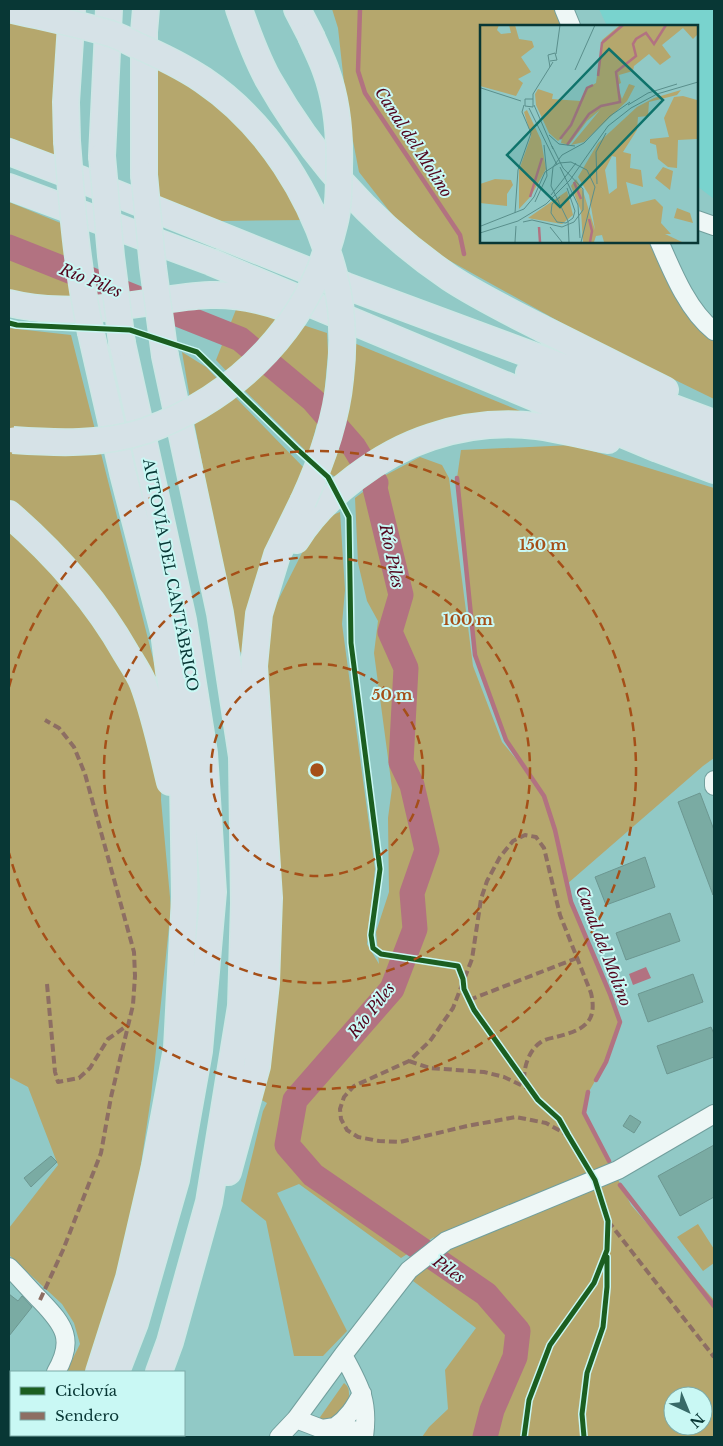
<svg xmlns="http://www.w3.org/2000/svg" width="723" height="1446" font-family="'Libre Baskerville',serif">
<rect width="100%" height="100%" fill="#91c9c6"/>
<path fill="#79d3ce" d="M599 9H714V199L697 186V26H607Z"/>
<path fill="#b5a76d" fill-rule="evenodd" d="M9 9H74L58 160 9 137Z
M332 9H554L561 26H482V241H650C664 280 685 313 714 342V399L587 337 425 247 401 226 359 172 347 110 338 28Z
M159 63 204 91 275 164 306 220 221 221 159 200 154 69Z
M9 202 63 224 73 301 9 294Z
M237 307 297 323 327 333 328 353 324 397 309 454 246 392 216 360Z
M9 328 71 335 164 702 161 800 171 908 151 1097 132 1225 106 1325 86 1372H66L80 1344 74 1323 62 1304 9 1255V1228L58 1165 28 1087 9 1077Z
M349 341 525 413 337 478 327 472Z
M182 352 206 367 305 469 243 656 238 648 193 416Z
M573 445 714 488V758L703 766 567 884 571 902 610 994 620 1022 606 1062 587 1095 584 1113 631 1205 714 1300V1437H422L429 1427 448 1409 445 1370 476 1328 413 1281 434 1237 401 1258 299 1184 277 1193 347 1331 323 1356H294L266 1221 241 1201 263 1111 267 1103 258 1098 273 1021 279 959 281 898 265 660 268 620 304 549 328 517 340 512 345 590 342 624 375 869 367 944 379 964 376 932 389 892 388 818 392 788 374 653 378 621 367 601 358 563 355 498 384 476 420 457 442 465 449 478 473 666 502 742 527 772 506 740 475 655 457 478 461 450ZM673 1396H703V1426H673Z
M698 1224 714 1249V1263L703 1271 677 1237Z
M344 1383C348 1386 349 1389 349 1394 349 1408 340 1413 330 1421L318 1420Z"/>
<path fill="#b27281" d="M646 967 651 978 633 985 629 974Z"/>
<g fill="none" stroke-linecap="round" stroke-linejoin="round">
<path stroke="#b27281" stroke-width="4.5" d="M360 9 358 71 365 93 460 235 464 254
M457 478 475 655 506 740 544 796 555 830 571 902 610 994 620 1022 606 1062 596 1080
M588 1092 584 1113 609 1161
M620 1185 714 1306"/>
<path stroke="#b27281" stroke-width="25" d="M9 247 240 339 313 400 354 447 376 483 375 488 401 595 390 632 406 668 401 762 412 785 427 850 412 893 415 929 392 989 295 1100 287 1145 313 1175 486 1294 518 1331 515 1357 492 1410 485 1437"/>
</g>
<path fill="#7aaba3" stroke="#6c9791" d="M700 793 714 830 713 895 678 802Z
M645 857 655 887 606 905 595 877Z
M670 913 680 941 626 960 616 933Z
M693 974 703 1002 648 1022 638 994Z
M711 1027 714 1034V1057L667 1074 657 1046Z
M630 1115 641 1122 634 1133 623 1126Z
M714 1145V1197L680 1216 658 1176Z
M51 1156 57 1162 31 1187 24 1178Z
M9 1294 18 1301 22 1296 32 1307 9 1336Z"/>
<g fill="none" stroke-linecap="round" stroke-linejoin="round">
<g stroke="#719f9d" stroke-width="20">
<path id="minor" d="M564 9 571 26
M697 220 714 226
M659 241C672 271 688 311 714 331
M714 780V786
M9 1267C20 1278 30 1290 41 1301 64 1325 75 1340 56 1372
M343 1355C360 1386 369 1401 364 1437
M296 1419 322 1429 335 1427 353 1430 358 1437
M335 1427C348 1418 355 1407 362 1393
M20 1437 21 1435
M279 1437 296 1419 343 1355 409 1270 446 1241 618 1170 714 1114"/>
</g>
<g stroke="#cee7e5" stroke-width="28">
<path id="highway" d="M239 9C247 32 256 57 268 79 313 158 375 227 450 278 479 297 512 313 543 329 584 349 624 370 665 390
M297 9 311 36
M67 141 66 102 72 9
M9 152 80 179 346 286 714 423
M102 156 109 9
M144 175V32L146 9
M9 187 211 262 658 449 714 470
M9 303C40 311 83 311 115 307 147 304 178 296 210 295 237 294 263 300 288 309
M91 333 123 473 164 632 183 781 185 897 177 1048 155 1166 129 1278 99 1372
M529 373 714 445
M9 514C55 554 96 600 126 653 132 663 139 673 143 683 155 715 162 749 170 782
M296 540C324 495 381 453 431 437 464 426 502 422 537 426 561 429 584 436 608 440
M228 1172 257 1066 266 983 269 898 254 666 259 614 277 555 303 502
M116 1372 135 1323 176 1180 199 1051 213 892 204 753 183 620 122 343
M159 1372 170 1342 209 1202 241 1006 244 903 242 757 220 613 165 356
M92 1437V1435
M134 1437 135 1435"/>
</g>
<use href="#minor" stroke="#eef7f6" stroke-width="18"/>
<use href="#highway" stroke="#d6e2e7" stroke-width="25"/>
<g stroke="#cee7e5" stroke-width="28" stroke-linecap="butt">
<path id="highway-bridge" d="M9 9C43 17 78 24 112 34 120 37 128 41 136 45 159 55 182 66 203 80 268 124 314 198 334 274 343 307 344 345 340 379 336 422 321 463 303 502
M67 141C72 206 77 269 91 333
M102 156 111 256 122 343
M144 175 153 267 165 356
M13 440C56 443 103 445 145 431 239 397 311 323 334 225 339 207 339 187 339 168 340 137 337 101 326 71 322 59 316 48 311 36"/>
</g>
<use href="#highway-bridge" stroke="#d6e2e7" stroke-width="25"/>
<path stroke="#8d6e63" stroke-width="4" stroke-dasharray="8 4" stroke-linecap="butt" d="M47 984 55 1072 58 1082 79 1078 90 1068 108 1039 128 1025
M469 1000 577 958
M409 1061 430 1068 484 1072 504 1077 527 1088
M524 1080C524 1066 529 1050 541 1042 545 1039 552 1038 556 1037 583 1030 598 1023 591 993L560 915 544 848 536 837 525 835 513 841 500 857 487 881 481 899 472 959 453 1008 430 1041 409 1061 354 1086 344 1097 340 1109 341 1119 347 1130 358 1137 379 1141 400 1142 467 1126 516 1117 546 1123 566 1134
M608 1221 714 1357
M40 1300 63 1250 101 1153 111 1097 133 1005 135 976 134 952 85 774 74 747 59 728 45 720"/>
<g stroke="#c9f8f4" stroke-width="8">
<path id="cycleway" d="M9 323 17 325 130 330 197 352 297 449 328 477 349 517 351 643 380 869 371 935 373 948 381 954 458 966 463 979 464 989 474 1010 538 1100 559 1119 568 1135 595 1180 608 1221 607 1250 594 1283 550 1345 529 1400 524 1437
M584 1437 582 1414 587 1373 603 1327 607 1287V1257"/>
</g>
<use href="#cycleway" stroke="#1b5e20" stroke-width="5"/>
</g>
<g fill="none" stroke="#a54f18" stroke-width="2.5" stroke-dasharray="9 6">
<circle cx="317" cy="770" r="106"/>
<circle cx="317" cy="770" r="213"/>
<path d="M9 687A319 319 0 1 1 9 853"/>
</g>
<g text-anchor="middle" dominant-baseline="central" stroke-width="4" stroke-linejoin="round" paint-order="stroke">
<g font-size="15" fill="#083735" stroke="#c9f8f4">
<text transform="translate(171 575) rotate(79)">AUTOVÍA DEL CANTÁBRICO</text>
</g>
<g font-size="16" font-style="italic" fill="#53051d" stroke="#c9f8f4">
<text transform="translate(414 142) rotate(57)">Canal del Molino</text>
<text transform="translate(91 280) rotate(22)">Río Piles</text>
<text transform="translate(392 556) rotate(78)">Río Piles</text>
<text transform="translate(604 946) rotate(69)">Canal del Molino</text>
<text transform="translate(371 1010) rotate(-52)">Río Piles</text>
<text transform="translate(449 1269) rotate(35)">Piles</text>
</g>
</g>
<g transform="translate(480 25)">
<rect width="218" height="218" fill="#91c9c6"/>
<path d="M0 0H19L17 5 21 9 31 8 29 0H35L39 14 52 16 54 22 41 32 51 47 38 54 43 58 36 71 0 61ZM140 0H217V10L213 14 203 3 182 20 191 32 180 40 169 29 154 41 153 46 139 50 141 58 137 60 142 74 149 59 155 61 147 76 104 117 91 120 120 85 107 96 89 120 81 118 82 113 78 116 69 108 56 80 55 69 58 64 73 69 72 74 101 76 107 63 116 58 122 15ZM201 65 197 70 169 77 168 91 158 92 157 105 143 127 151 129 150 143 161 145 163 162 146 157 151 180 175 174 183 182 181 198 191 209H185L202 217H124L122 210 116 211 114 217H103L101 186 91 161 96 154 103 166 115 205 109 170 98 152 118 118 157 82 174 73ZM132 131 136 132 137 163 129 169 125 145ZM203 71 217 75V114L198 115 197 143 188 142 178 134 176 120 170 118V114L189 112 184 93 194 72ZM47 85 61 115 66 144 51 171 39 184V145L51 111 44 87ZM183 142 193 146 190 165 175 153ZM15 154 31 155 33 160 27 169V181L0 178V159ZM87 166 93 190 82 199 48 193ZM197 183 210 188 213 198 194 193Z" fill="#b5a76d" fill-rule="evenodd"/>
<path fill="none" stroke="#b27281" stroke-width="2.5" d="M118 51 122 18 143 0M80 114 91 100 107 63 113 60M87 120 109 89 121 81 140 77 136 47 156 31 153 19 156 14 166 8 174 19 186 0M94 157 101 174M50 172 62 133M109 194 112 206 110 217M59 202 60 217"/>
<path fill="none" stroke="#5a8f8c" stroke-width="1" d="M76 29 80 0M70 36 77 35 75 28 68 30 70 42M95 45 115 0M1 63 41 76M53 74H45V81L53 82V69L73 37M54 80 73 124M148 80 168 68 197 59M49 83 77 140M69 110 79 119 95 121M80 142 98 180 100 213M117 159 116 127 126 108M71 170 96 138M80 172 72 179 71 188 77 197 86 198 93 193 95 186 87 163M55 177 67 151 64 120M35 188 38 145 51 108 42 87 44 80M43 197 52 195 82 202 94 197 103 185V164L83 143 72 121M1 201 44 184 54 172 65 147 79 138 91 137 107 145 115 162 101 217M70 202 82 217M0 208 38 196 66 179 90 155 128 101 151 83 177 69 218 57M35 217 36 201M89 217 88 196 71 161 73 142 82 130 104 118 130 91 150 77"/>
<path fill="#0f736b" fill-opacity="0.15" stroke="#0f736b" stroke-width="2.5" d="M129 24 183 75 80 182 27 130Z"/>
<rect width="218" height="218" fill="none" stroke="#083735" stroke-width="2.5"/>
</g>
<circle cx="317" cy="770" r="8" fill="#a54f18" stroke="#c9f8f4" stroke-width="2.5"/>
<g font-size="15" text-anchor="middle" font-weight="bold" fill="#a54f18" stroke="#c9f8f4" stroke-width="4" stroke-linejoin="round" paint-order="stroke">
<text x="543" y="550">150 m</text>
<text x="468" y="625">100 m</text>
<text x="392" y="700">50 m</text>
</g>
<rect width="723" height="1446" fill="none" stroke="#083735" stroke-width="20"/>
<rect x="10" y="1371" width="175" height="65" fill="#c9f8f4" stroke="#7caba8"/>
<rect x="20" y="1387" width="25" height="8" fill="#1b5e20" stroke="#7caba8"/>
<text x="55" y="1396" font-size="15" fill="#083735">Ciclovía</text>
<rect x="20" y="1412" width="25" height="8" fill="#8d6e63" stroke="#7caba8"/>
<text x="55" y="1421" font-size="15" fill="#083735">Sendero</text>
<g transform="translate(688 1411) rotate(136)"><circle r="24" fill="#c9f8f4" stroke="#7caba8"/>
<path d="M0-4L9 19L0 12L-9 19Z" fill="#386a68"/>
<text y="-8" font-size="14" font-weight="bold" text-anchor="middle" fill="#083735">N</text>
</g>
</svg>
